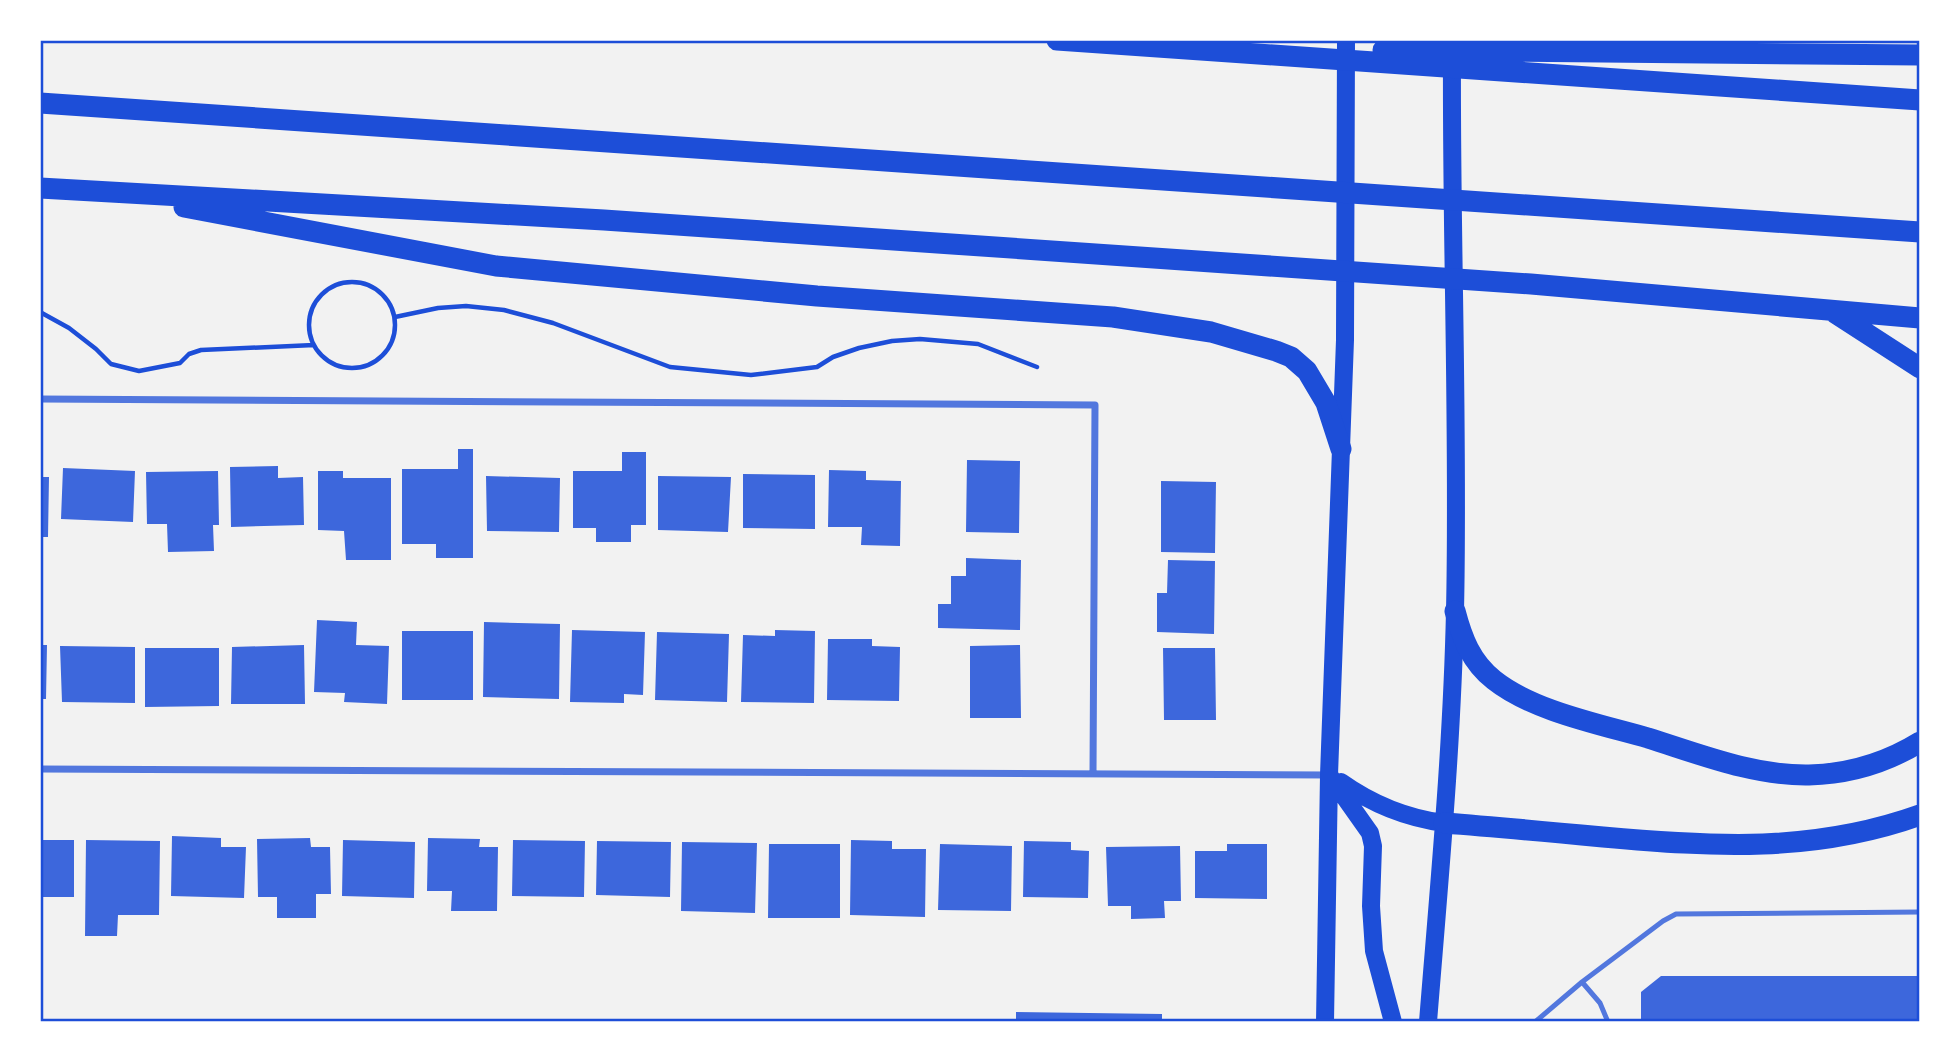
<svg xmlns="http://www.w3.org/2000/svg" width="1960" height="1062" font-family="'Public Sans',sans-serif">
<rect width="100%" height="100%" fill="#f2f2f2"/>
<path fill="#3d67dc" d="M458 449H473V558H436V544H402V469H458Z
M622 452H646V525H631V542H596V528H573V471H622Z
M967 460 1020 461 1019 533 966 532Z
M278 466V478L303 477 304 525 231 527 230 467Z
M63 468 135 471 133 522 61 519Z
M829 470 866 471V480L901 481 900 546 861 545 862 527H828Z
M218 471 219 525H213L214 551 168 552 167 524H147L146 472Z
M318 471H343V478H391V560H346L344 531 318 530Z
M743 474 815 475V529L743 528Z
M486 476 560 478 559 532 487 531Z
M658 476 731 477 728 532 658 530Z
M40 477H49L48 537H40Z
M1161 481 1216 482 1215 553 1161 552Z
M966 558 1021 560 1020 630 938 628V604H951V576H966Z
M1168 560 1215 561 1214 634 1157 632V593H1167Z
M317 620 357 622 356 645 389 646 387 704 344 702 345 693 314 692Z
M484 622 560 624 559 699 483 697Z
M572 630 645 632 643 695 624 694V703L570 702Z
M775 630 815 631 814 703 741 702 743 635 775 636Z
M402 631H473V700H402Z
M657 632 729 634 727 702 655 700Z
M828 639H872V646L900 647 899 701 827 700Z
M40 645H47L46 699H40Z
M304 645 305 704H231L232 647Z
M1020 645 1021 718H970V646Z
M60 646 135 647V703L62 702Z
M145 648H219V706L145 707Z
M1163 648H1215L1216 720H1164Z
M172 836 221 838V847H246L244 898 171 896Z
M310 838 311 847H330L331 894H316V918H277V897H258L257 839Z
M428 838 480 839 479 847H498L497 911H451L452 891H427Z
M40 840H74V897H40Z
M86 840 160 841 159 915H118L117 936H85Z
M343 840 415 842 414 898 342 896Z
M513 840 585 841 584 897 512 896Z
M851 840 892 841V849H926L925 917 850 915Z
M597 841 671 842 670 897 596 895Z
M1024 841 1071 842V850L1089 851 1088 898 1023 897Z
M682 842 757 843 755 913 681 911Z
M769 844H840V918H768Z
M940 844 1012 846 1011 911 938 910Z
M1227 844H1267V899L1195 898V851H1227Z
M1180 846 1181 901H1164L1165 918 1131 919V906H1108L1106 847Z
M1661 976H1920V1022H1641V992Z
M1016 1012 1162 1014V1022H1016Z"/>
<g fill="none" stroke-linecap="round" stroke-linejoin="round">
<path stroke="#1d4ed8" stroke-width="4.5" d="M309 325a43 43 0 1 1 86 0a43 43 0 1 1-86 0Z
M40 312 69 328 96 349 111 364 139 371 180 363 189 354 201 350 314 345
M395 317 438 308 466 306 504 310 553 323 670 367 751 375 817 367 833 357 859 348 892 341 920 339 978 344 1037 367"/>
<path stroke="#5277de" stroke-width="5" d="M1582 982 1600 1003 1608 1022
M1535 1022 1582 982 1663 921 1676 914 1920 912"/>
<path stroke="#5277de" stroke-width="7" d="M40 399 1095 405 1093 774
M40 769 1328 775"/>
<path stroke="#1d4ed8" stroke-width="18" d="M1329 775 1370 833 1373 846 1371 906 1374 951 1393 1022
M1341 782C1372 804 1406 818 1444 823
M1325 1022 1329 775 1345 340 1346 40
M1428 1022C1439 885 1452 748 1455 611 1459 426 1451 241 1452 57"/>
<path stroke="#1d4ed8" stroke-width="21" d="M1057 40 1920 100
M1383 50 1920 55
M40 103 1920 232
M40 188 604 220 1531 284 1920 318
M184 207 496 266 817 296 1113 317 1211 332 1276 351 1291 357 1307 371 1326 403 1341 449
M1835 313 1920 368
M1455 611C1462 638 1471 662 1494 680 1533 711 1599 724 1648 738 1699 754 1754 776 1809 775 1848 774 1886 763 1920 742
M1444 823C1497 827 1550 832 1603 837 1713 847 1814 853 1920 815"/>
</g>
<rect width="1960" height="1062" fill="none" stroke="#ffffff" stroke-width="84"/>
<rect x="42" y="42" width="1876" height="978" fill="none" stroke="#1d4ed8" stroke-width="2.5"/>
</svg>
